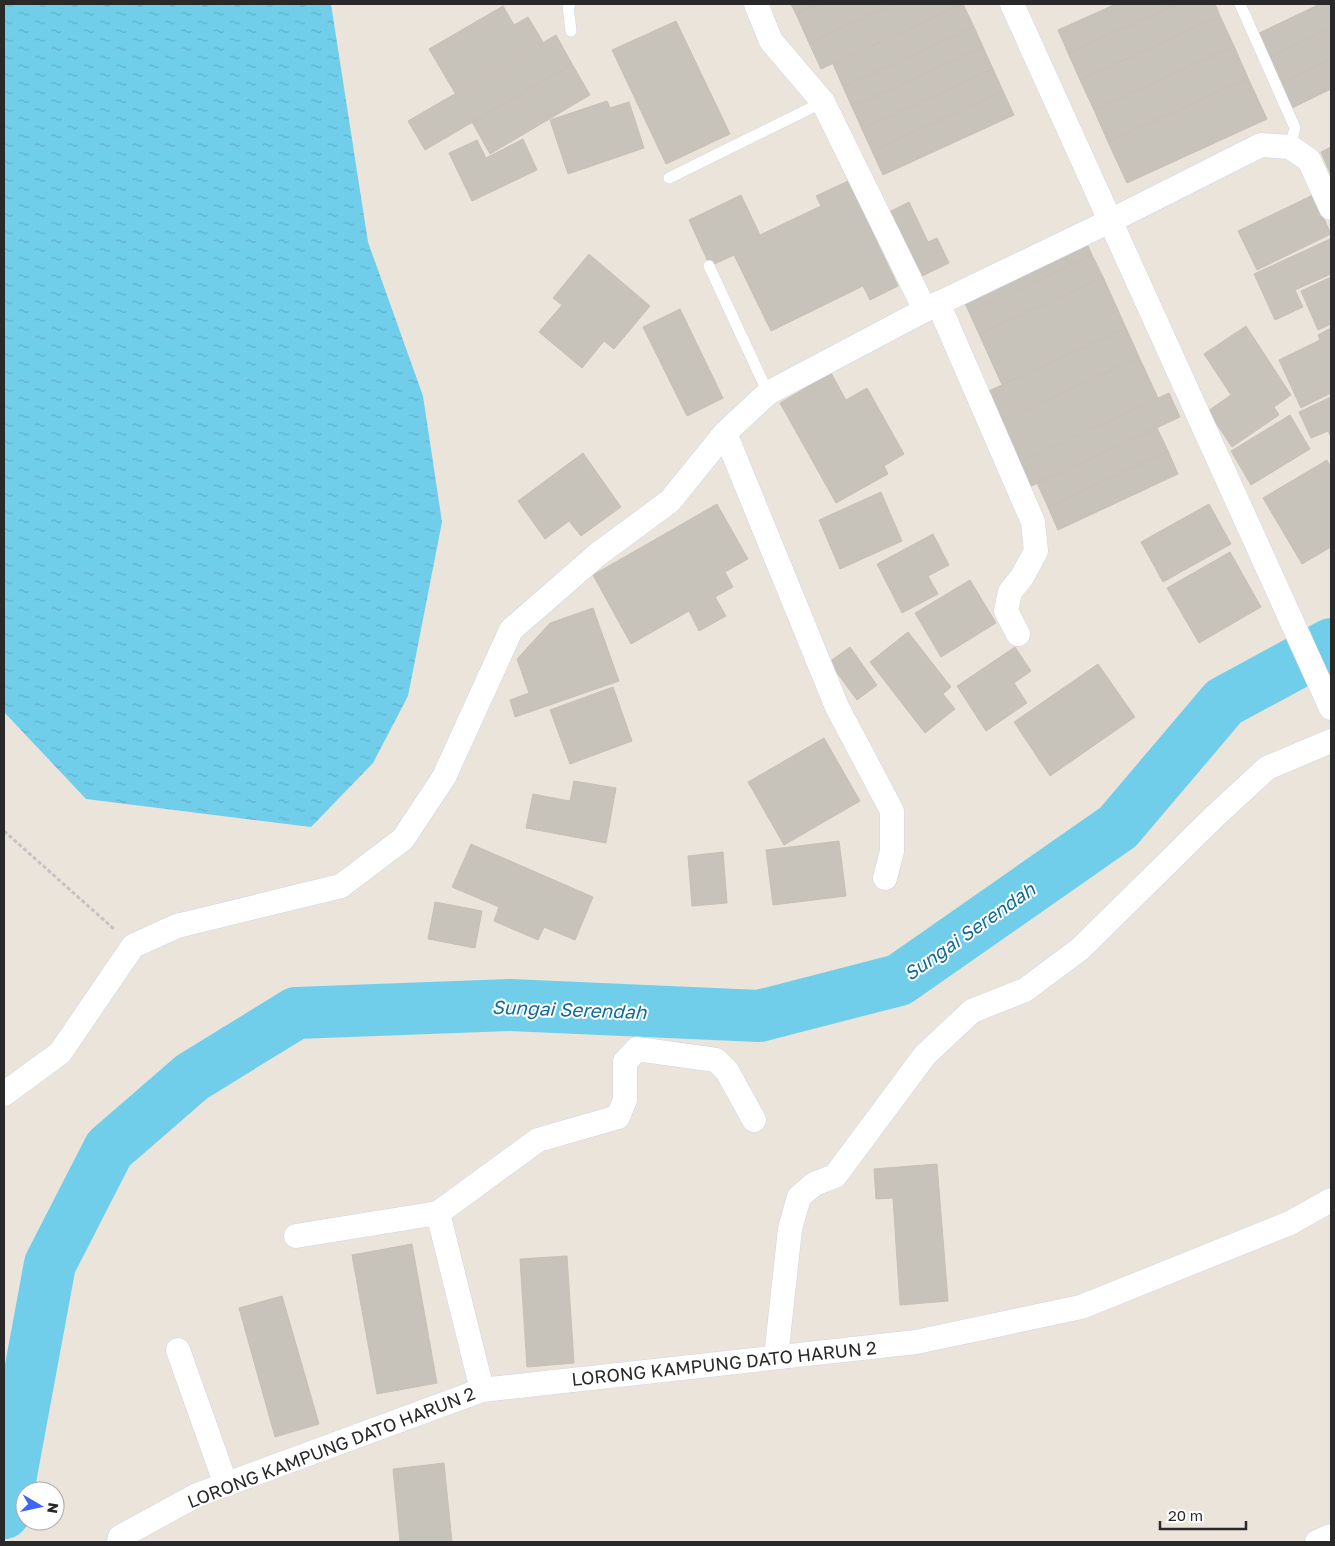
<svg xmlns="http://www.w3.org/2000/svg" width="1335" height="1546" font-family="'Golos Text',sans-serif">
<defs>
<pattern id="water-ripples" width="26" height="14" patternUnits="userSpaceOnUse" patternTransform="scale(1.25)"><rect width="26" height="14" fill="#70ceeb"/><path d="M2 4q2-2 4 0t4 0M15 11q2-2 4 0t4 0" fill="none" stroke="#61b1ca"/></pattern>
</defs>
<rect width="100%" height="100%" fill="#ebe4db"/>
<path fill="url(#water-ripples)" d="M4 4H331L368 242 423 396 442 522 408 696 373 763 311 827 86 799 4 712Z"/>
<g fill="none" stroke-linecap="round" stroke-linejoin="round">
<path stroke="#70ceeb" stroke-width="52" d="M4 1513 50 1264 109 1149 192 1077 296 1013 510 1005 759 1016 899 980 1118 827 1224 702 1331 644"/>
</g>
<path fill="#c7c2ba" stroke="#c6c0b5" d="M791 4H819L796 14Z
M819 4H893L809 43 796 14Z
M893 4H963L821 69 809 43Z
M963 4 974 27 843 87 833 64Z
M1116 4H1177L1068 53 1058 30Z
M1177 4H1215L1220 16 1080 80 1068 53Z
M1320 4H1331V28L1266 59 1255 35Z
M503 6 514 25 528 17 543 42 455 93 429 49Z
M1220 16 1234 46 1094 110 1080 80Z
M676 21 730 134 666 164 612 50Z
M974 27 983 47 852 107 843 87Z
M1331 28V59L1279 84 1266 59Z
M556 35 572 64 425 150 408 121Z
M1234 46 1248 78 1108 142 1094 110Z
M983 47 993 69 862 129 852 107Z
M1331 59V89L1290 109 1279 84Z
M572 64 590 95 490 154 472 122Z
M993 69 1003 91 872 151 862 129Z
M1248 78 1267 119 1127 183 1108 142Z
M1003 91 1014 115 883 175 872 151Z
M607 101 610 108 629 102 644 148 568 174 550 120Z
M523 139 537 170 472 201 449 153 477 140 486 158Z
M1331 147V175L1321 152Z
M848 181 898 286 870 300 863 286 771 331 734 255 710 266 689 220 741 195 760 235 821 206 816 196Z
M1313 195 1331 234 1257 270 1238 231Z
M909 202 928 242 937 238 949 263 920 277 889 212Z
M1082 232 1092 255 969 312 958 289Z
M1330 239 1331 274 1295 290 1303 307 1275 320 1254 274Z
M589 254 650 306 614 349 604 341 582 368 539 332 562 305 553 298Z
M1092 255 1103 277 979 334 969 312Z
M1103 277 1126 328 1002 385 979 334Z
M1331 277V324L1318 330 1301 291Z
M680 309 723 398 687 416 643 327Z
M1246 326 1291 395 1274 407 1279 415 1232 447 1208 411 1231 395 1204 354Z
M1126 328 1139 357 995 424 982 394Z
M1331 328V393L1301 408 1279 360 1320 340 1318 335Z
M1139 357 1158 398 1014 465 995 424Z
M831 373 846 400 867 388 904 454 884 466 888 474 836 503 780 403Z
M1169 393 1180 417 1025 489 1014 465Z
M1331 397V437L1328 431 1311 438 1299 412Z
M1290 415 1310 449 1251 485 1231 451Z
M1157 428 1168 451 1048 507 1037 483Z
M1168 451 1178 474 1058 530 1048 507Z
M583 453 621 507 581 536 569 521 545 539 518 501Z
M1327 460 1331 468V547L1302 564 1263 498Z
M881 492 902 541 840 569 819 520Z
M717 504 748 559 725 572 733 587 715 597 726 616 699 631 689 611 631 644 593 575Z
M1209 504 1231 544 1163 582 1141 542Z
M933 534 949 565 928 576 938 594 902 613 877 564Z
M1230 552 1261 607 1199 643 1167 588Z
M970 580 996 623 941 657 915 613Z
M593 608 619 681 515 717 510 700 529 693 517 659 550 623Z
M908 632 951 687 943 694 955 709 925 733 870 662Z
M850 647 877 685 857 700 829 662Z
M1015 647 1031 671 1014 683 1027 703 986 731 957 686Z
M1098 664 1135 717 1050 776 1014 722Z
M613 687 632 741 570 764 550 710Z
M824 738 860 801 784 845 748 782Z
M574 781 616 788 606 843 526 828 533 794 570 801Z
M839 841 846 896 773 905 766 850Z
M471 844 593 897 575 940 544 927 538 940 494 921 499 907 452 887Z
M723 852 727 903 692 906 688 856Z
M435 902 482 911 475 948 428 939Z
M937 1164 948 1301 900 1305 893 1198 876 1199 874 1169Z
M412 1244 437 1383 377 1394 352 1255Z
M567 1256 574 1363 527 1367 520 1259Z
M282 1296 319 1424 275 1437 239 1308Z
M444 1463 452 1542H400L393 1469Z"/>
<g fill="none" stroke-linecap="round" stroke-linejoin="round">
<g stroke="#d1d4e2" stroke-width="12">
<path id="lane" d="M570 4 568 6 571 31
M1240 4 1295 128 1290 147
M669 178 823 102
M709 266 768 393"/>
</g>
<g stroke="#d1d4e2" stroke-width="25">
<path id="street" d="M756 4 771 41 823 102 925 310
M1012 4 1331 708
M938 303 1033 522 1036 551 1022 577 1010 592 1006 611 1018 634
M725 433 837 707 892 811V851L885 878
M4 1094 60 1053 133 946 177 926 341 886 403 839 444 777 511 630 597 555 670 501 725 433 768 393 925 310 1110 221 1261 145 1290 147 1309 160 1331 208
M438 1213 482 1390
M296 1236 438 1213 538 1140 618 1117 625 1100V1062L637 1049 716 1060 727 1071 754 1120
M178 1350 226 1485
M776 1357 790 1229 799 1197 814 1184 835 1176 925 1055 972 1011 1025 990 1080 949 1214 817 1267 768 1331 741
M119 1542 120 1537 197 1495 482 1390 916 1342 1081 1307 1290 1223 1331 1200
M1317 1542 1331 1536"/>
</g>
<path stroke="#c3c3c3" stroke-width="3" stroke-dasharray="4 2.5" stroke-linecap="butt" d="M4 831 114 929"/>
<use href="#lane" stroke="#fff" stroke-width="11"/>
<use href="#street" stroke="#fff" stroke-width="24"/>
</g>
<g text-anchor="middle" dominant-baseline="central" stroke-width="4" stroke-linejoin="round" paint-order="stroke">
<g font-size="18" fill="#292929" stroke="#fff">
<text transform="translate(724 1363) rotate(-6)">LORONG KAMPUNG DATO HARUN 2</text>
<text transform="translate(331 1447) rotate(-21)">LORONG KAMPUNG DATO HARUN 2</text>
</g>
<g font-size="19" font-style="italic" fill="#106c96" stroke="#fff">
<text transform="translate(969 931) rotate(-35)">Sungai Serendah</text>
<text transform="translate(569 1009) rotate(2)">Sungai Serendah</text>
</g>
</g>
<rect width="1335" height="1546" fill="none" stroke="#292929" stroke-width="10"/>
<g transform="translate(40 1506) rotate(99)"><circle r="24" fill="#ffffff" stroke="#a9a9a9"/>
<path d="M0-4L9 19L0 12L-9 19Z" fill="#3e65f5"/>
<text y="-8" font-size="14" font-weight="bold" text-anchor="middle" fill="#292929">N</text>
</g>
<path d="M1160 1521v8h86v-8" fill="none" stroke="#292929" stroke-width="2.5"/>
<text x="1168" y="1521" font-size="15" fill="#292929" stroke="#ffffff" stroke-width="4" paint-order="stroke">20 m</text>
</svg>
